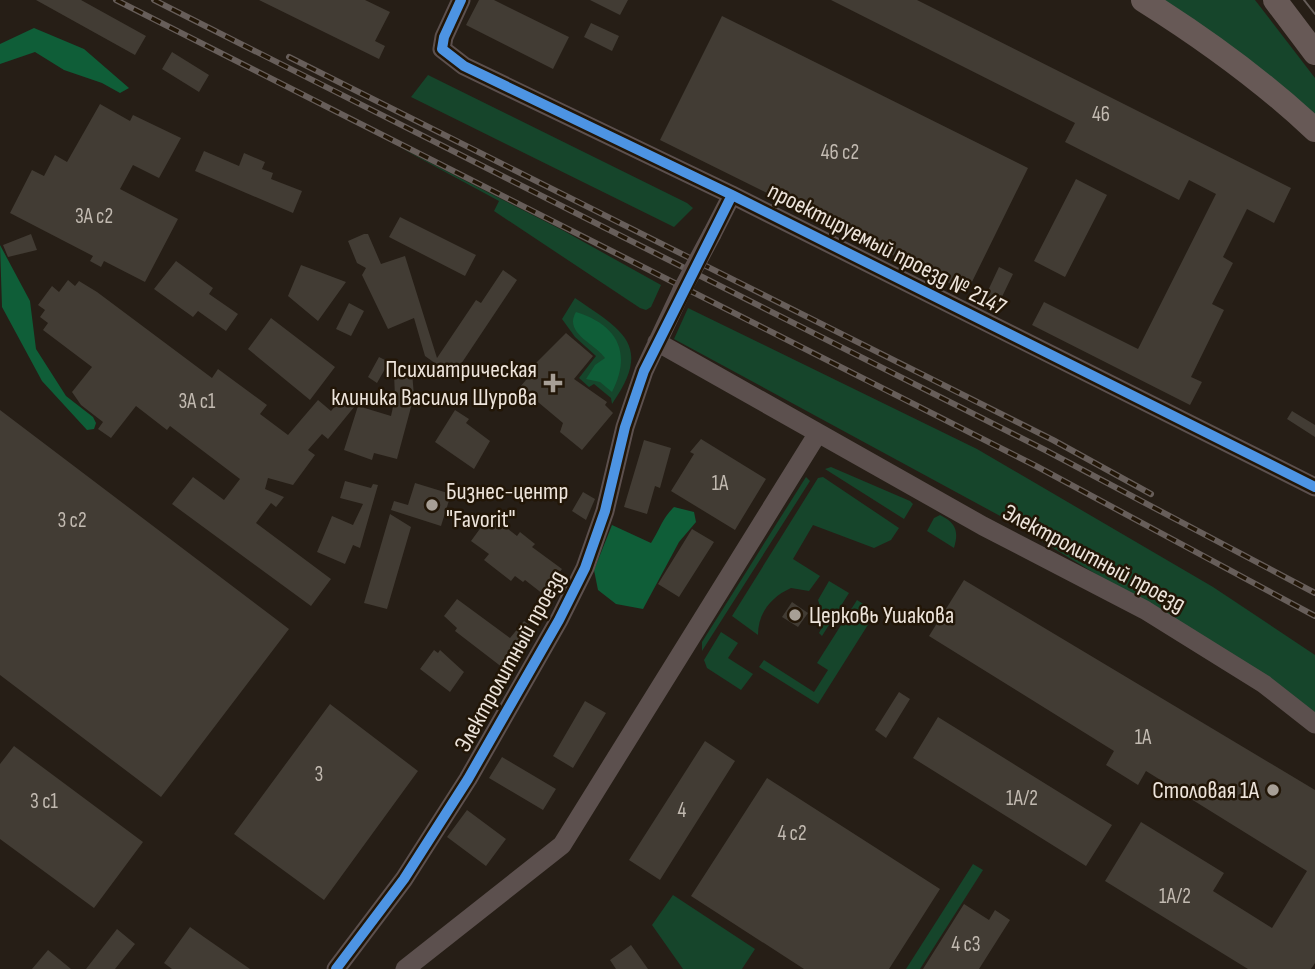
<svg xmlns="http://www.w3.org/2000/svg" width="1315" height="969" font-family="'Sofia Sans Condensed',sans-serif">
<rect width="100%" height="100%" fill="#261e16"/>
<path fill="#16452b" d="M1155 0H1255L1315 78V123Z
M428 75 687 203 693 208 674 227 411 97Z
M399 147 564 231 661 285 651 307 646 310 640 308 494 211 499 201Z
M575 298C623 331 653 345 612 404L611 398 594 384 589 387 579 378 596 356 575 337 562 319Z
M688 308 977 449 1213 587 1315 655V715L1267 678 1002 517 674 339Z
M831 467 910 501 913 504 904 519 825 469Z
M806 477 810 481 702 651V642Z
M823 477 899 528 891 540 874 548 813 525 793 559 820 576 809 591 791 588C771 597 758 613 758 635L732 616 818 478Z
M940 515C956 523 959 531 954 548L927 531 934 518Z
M829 581 849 593 822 636 819 633 825 622 818 600Z
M857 600 876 612 818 704 759 667 764 660 814 692 828 670 817 663Z
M721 632 738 643 728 658 753 674 741 690 707 668 704 660Z
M973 864 983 870 920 969H906Z
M673 895 755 949 742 969H683L652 925Z"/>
<path fill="#0f5e38" d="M34 28 84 49 129 88 120 93 102 83 64 70 35 52 0 64V44Z
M0 245 30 301 36 349 66 396 93 417 96 423 94 429 87 430 42 381 2 307Z
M576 312C618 325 632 353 612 392L600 382 586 379 595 365 605 358C596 344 563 333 576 312Z
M674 507 694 512 696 522 679 542 643 609 616 604 598 590 594 570 612 525 651 543C659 531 663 517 674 507Z"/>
<path fill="#423c34" d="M36 0H81L146 36 135 55Z
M259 0H365L390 12 375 41 385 46 379 59Z
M479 0H494L569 37 553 69 466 25Z
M590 0H628L620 15Z
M831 0H917L1291 188 1274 223 1247 209 1223 257 1233 263 1212 304 1224 310 1191 377 1202 382 1190 405 1032 325 1044 302 1138 349 1216 194 1189 180 1179 200 1065 142 1075 123Z
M722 16 1028 168 967 292 660 140Z
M591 23 619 36 612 51 584 37Z
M172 52 209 75 199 92 162 69Z
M100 104 130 121 133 115 181 138 159 178 133 165 120 189 178 219 145 282 104 261 101 267 90 261 93 256 10 213 32 170 44 176 55 155 67 162Z
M204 151 239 166 244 153 265 162 262 169 273 173 271 179 302 191 293 213 195 171Z
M1076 179 1107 195 1065 277 1034 261Z
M400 217 476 255 465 276 389 237Z
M31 234 37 250 8 257 3 245Z
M364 234H368L381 264 405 256 437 358 476 300 481 303 503 270 517 280 453 376 425 356 414 318 388 329 362 275 366 268 357 263 348 241Z
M176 261 213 288 209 294 238 314 226 331 198 311 193 317 154 289Z
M301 265 346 282 318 321 288 296Z
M999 267 1013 274 998 305 984 299Z
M68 280 75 286 79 281 97 292 212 378 218 369 267 405 260 414 288 435 318 400 331 411 348 391 359 401 328 439 322 434 308 450 315 455 293 485 268 478 265 489 284 497 276 507 271 503 256 523 331 579 311 606 172 504 193 477 224 500 240 479 170 426 167 430 136 406 111 438 98 429 103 422 81 405 72 392 92 367 43 330 48 323 40 317 45 310 38 305 52 286 59 292Z
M349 303 364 311 351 336 336 329Z
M271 318 335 367 310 400 248 349Z
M566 333 593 356 574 379 607 402 605 405 613 413 582 450 560 432 563 423 520 387 537 367 534 365Z
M379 357 389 362 377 383 368 377Z
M412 372 414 396 397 459 374 453 372 460 344 450 358 406 391 416 395 398 394 373Z
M0 410 289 629 161 797 0 675Z
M455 410 469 419 466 423 490 441 474 469 435 442Z
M1292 411 1315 425V437L1287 419Z
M701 439 766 479 735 530 671 491 694 454 690 452Z
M644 440 671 448 660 488 655 486 647 514 624 507Z
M345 481 371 488 373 484 378 485 360 548 353 545 345 564 317 552 332 516 353 525 363 504 340 498Z
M415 483 451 494 441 526 391 510 394 501 408 505Z
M583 492 595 499 586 520 572 511Z
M390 514 411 527 387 609 364 603Z
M490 515 517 536 520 532 535 544 532 547 562 569 543 594 525 580 523 582 515 576 511 581 484 560 489 554 471 541Z
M692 529 714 542 679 597 658 584Z
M964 580 1315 790V963L1311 969H1248L1105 881 1141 822 1224 873 1213 891 1272 928 1307 871 1146 771 1138 785 1106 765 1114 751 929 636Z
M457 599 510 638 524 621 535 630 507 671 455 631 457 628 444 616Z
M792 602 808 613 798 627 782 617Z
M434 650 438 653 440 650 464 672 450 692 420 669Z
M899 692 910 699 886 738 875 730Z
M585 701 606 713 573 768 553 756Z
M330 704 418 771 324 900 234 834Z
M938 717 1112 825 1086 866 913 758Z
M705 741 735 761 660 880 629 860Z
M14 746 143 842 94 908 0 839V764Z
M502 757 556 789 543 810 489 778Z
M767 778 940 889 889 969H804L691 896Z
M467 810 506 839 486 866 447 837Z
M964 904 989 920 995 910 1010 920 979 969H923Z
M190 927 204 937 250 969H172L164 963Z
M117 929 135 944 115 969H86Z
M631 945 648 969H616L610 960Z
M48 950 71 969H32Z"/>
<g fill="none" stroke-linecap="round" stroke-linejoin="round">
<path stroke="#5c504e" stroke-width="19" d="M461 0 444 37 442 49 464 66 732 195 1315 487
M712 234 732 195
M657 342 983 526 1145 610 1264 684 1315 724
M336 969 404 879 468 779 559 620 585 568 605 511 625 427 644 371 682 290
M405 969 562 845 818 433"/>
<path stroke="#675956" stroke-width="24" d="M1143 0C1205 39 1262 80 1315 130
M1275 0 1315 53"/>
<path stroke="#675e5a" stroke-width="2" d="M1304 0 1315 14"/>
<g stroke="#675e5a" stroke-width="6">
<path id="rail" d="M116 0 1036 466 1315 616
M154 0 1045 450 1315 593
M289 57 1053 440 1151 494"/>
</g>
<use href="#rail" stroke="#221607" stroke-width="3.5" stroke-dasharray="10" stroke-linecap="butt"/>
<path stroke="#5c504e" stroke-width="19" d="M682 290 712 234"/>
<g stroke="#221607" stroke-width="15">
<path id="cycleway" d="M461 0 444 37 442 49 464 66 732 195 1315 487
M336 969 404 879 468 779 559 620 585 568 605 511 625 427 644 371 732 195"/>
</g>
<use href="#cycleway" stroke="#4d94e3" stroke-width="10"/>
</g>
<g fill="#a79f96" stroke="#221607" stroke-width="2.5">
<path d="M549.5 372.5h7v7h7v7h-7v7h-7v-7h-7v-7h7z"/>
<circle cx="432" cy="505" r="7"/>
<circle cx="795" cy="615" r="7"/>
<circle cx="1273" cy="790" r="7"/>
</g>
<g text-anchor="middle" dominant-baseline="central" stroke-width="5" stroke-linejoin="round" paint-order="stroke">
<g font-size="21" fill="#c2bab1">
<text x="1101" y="114">46</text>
<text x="840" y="152">46 с2</text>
<text x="94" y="216">3А с2</text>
<text x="197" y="401">3А с1</text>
<text x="720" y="483">1А</text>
<text x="72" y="520">3 с2</text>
<text x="1143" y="737">1А</text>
<text x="319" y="774">3</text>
<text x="1022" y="798">1А/2</text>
<text x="44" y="801">3 с1</text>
<text x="682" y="810">4</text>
<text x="792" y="833">4 с2</text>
<text x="1175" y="896">1А/2</text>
<text x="966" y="944">4 с3</text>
</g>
<g font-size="24" fill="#ede4db" stroke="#221607">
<text transform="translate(887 249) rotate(27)">проектируемый проезд № 2147</text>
<text transform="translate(1094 558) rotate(28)">Электролитный проезд</text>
<text transform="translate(510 661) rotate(-61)">Электролитный проезд</text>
</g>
<g font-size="24" fill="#ede4db" stroke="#221607" text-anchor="end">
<text x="537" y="369">Психиатрическая<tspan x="537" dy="28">клиника Василия Шурова</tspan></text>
<text x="446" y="491" text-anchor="start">Бизнес-центр<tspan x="446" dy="28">"Favorit"</tspan></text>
<text x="809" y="615" text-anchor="start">Церковь Ушакова</text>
<text x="1259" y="790">Столовая 1А</text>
</g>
</g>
</svg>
